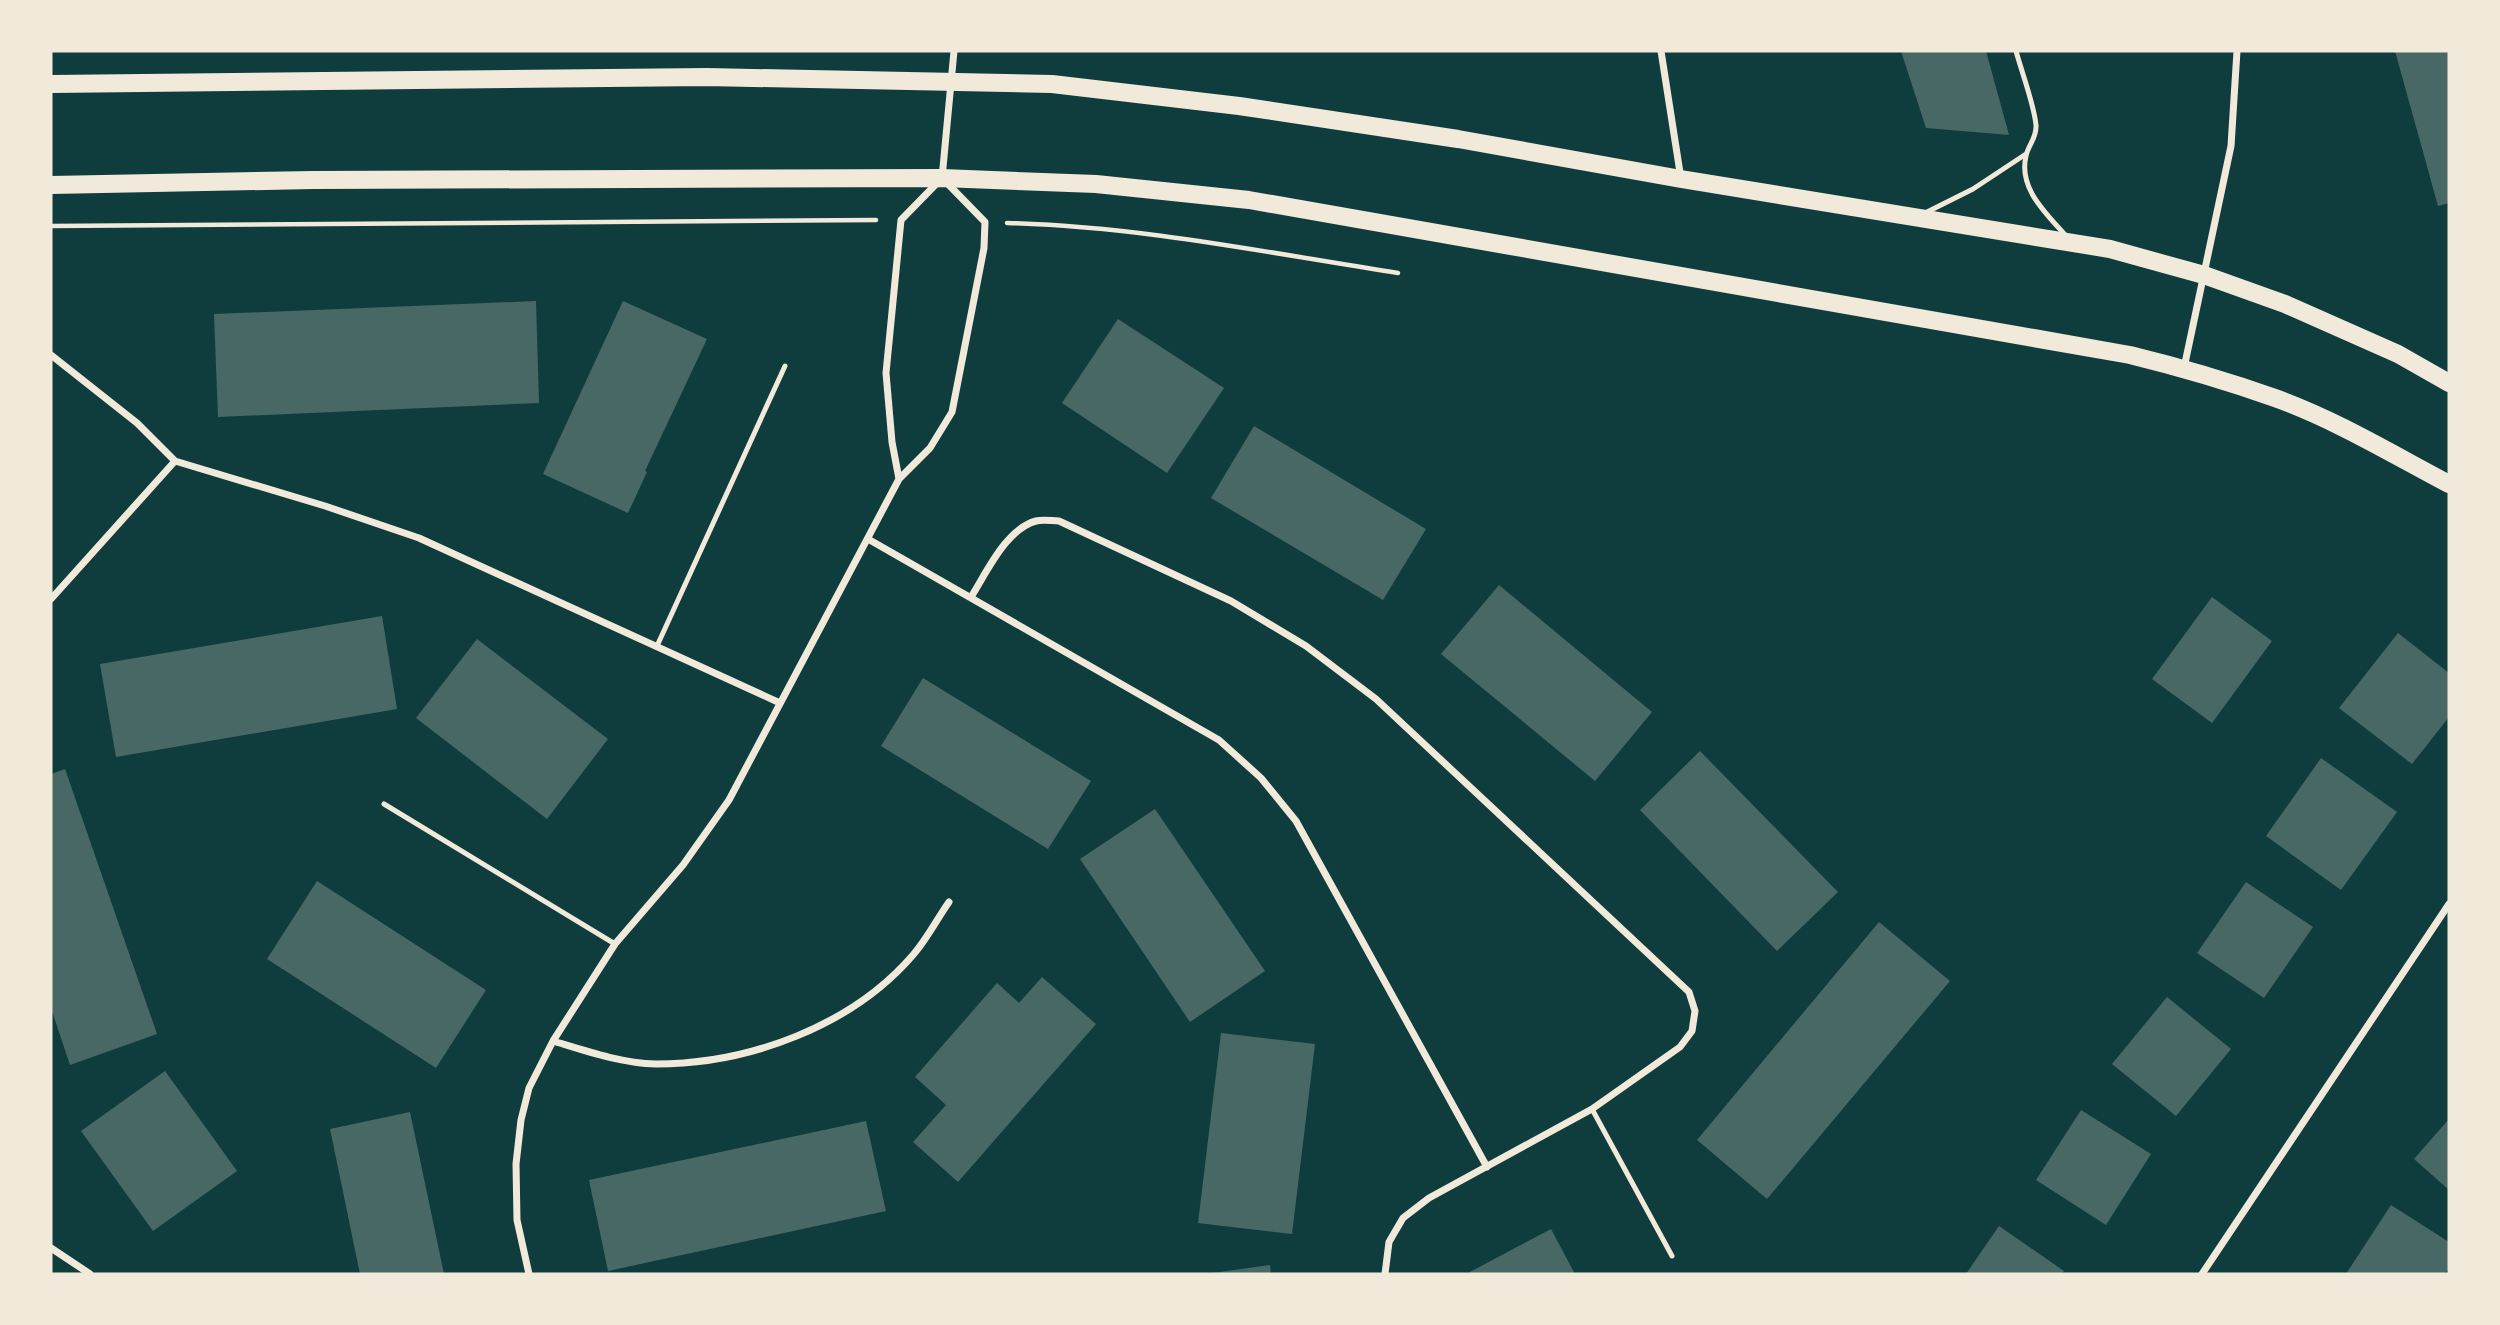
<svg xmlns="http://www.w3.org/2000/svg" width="2500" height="1325" font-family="'PT Sans Narrow',sans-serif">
<rect width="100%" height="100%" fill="#0f3d3e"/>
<path fill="#486865" d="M1901 51H1986L2009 135 1926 128Z
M2395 51H2449V203L2438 206Z
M536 301 539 403 218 417 214 314Z
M623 301 707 339 645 471 647 472 628 513 543 474Z
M1118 319 1224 388 1167 473 1062 403Z
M1254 426 1426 529 1383 600 1211 498Z
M1499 585 1652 712 1595 781 1441 654Z
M2212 597 2272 641 2212 723 2152 679Z
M382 616 397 709 116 757 100 664Z
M2398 633 2449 673V717L2412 764 2339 708Z
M477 639 608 739 547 819 416 718Z
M923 678 1091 781 1048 849 881 746Z
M1700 751 1838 892 1777 951 1640 810Z
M2321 758 2397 812 2341 890 2266 836Z
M65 769 157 1034 70 1065 51 1008V774Z
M1155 809 1265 971 1190 1022 1080 859Z
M317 881 486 990 436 1068 267 959Z
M2246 882 2313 927 2264 998 2197 953Z
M1879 922 1950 981 1767 1199 1697 1140Z
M1042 977 1096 1024 958 1182 913 1142 946 1105 915 1077 997 983 1019 1003Z
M2167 997 2231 1049 2176 1116 2112 1064Z
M1221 1033 1315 1044 1292 1234 1198 1223Z
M165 1071 237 1171 153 1231 81 1131Z
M2081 1110 2151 1154 2106 1225 2036 1180Z
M410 1112 444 1274H360L330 1129Z
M2449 1119V1190L2414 1159Z
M866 1121 886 1211 608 1271 589 1180Z
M2391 1205 2449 1242V1268L2445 1274H2346Z
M1999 1226 2064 1271 2062 1274H1966Z
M1551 1229 1575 1274H1466Z
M1270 1265 1271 1274H1212V1273Z"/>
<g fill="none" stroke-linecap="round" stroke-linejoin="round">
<path stroke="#f1e9da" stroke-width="4.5" d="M1007 223C1138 226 1269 253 1398 273
M51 226 876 220"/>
<path stroke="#f1e9da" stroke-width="5" d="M2016 51C2022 73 2034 104 2036 125 2037 138 2028 145 2026 156 2018 189 2047 214 2066 236
M1923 214 1973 189 2026 154
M657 646 785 366
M384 804 615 944
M1592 1109 1672 1256"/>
<path stroke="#f1e9da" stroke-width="7" d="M1661 51 1681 179
M51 355 137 423 175 461 325 506 419 538 780 703
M2184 368 2231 146 2237 51
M899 479 892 442 886 373 901 220 942 178 954 51
M868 539 1219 740 1261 778 1296 821 1487 1167
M971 597C987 572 1006 529 1036 521 1043 519 1052 521 1059 521L1231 601 1306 646 1376 699 1689 992 1695 1011 1692 1031 1680 1047 1592 1109 1429 1198 1403 1218 1389 1242 1385 1274
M51 599 175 461
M553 1041C586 1051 621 1063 656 1064 749 1064 852 1026 913 955 927 939 937 919 949 902
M51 1248 90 1274
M529 1274 517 1220 516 1164 521 1120 529 1088 553 1041 615 944 683 865 729 800 899 479 930 448 952 412 984 248 985 222 946 182
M2202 1274 2449 904"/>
<path stroke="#f1e9da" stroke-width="18" d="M51 84 707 77 1052 84 1239 106 1458 139 1681 179 2110 249 2204 275 2285 304 2398 354 2449 383
M51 185 313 180 942 178 1096 184 1249 200 2130 355C2179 367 2227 381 2275 398 2336 420 2392 454 2449 484"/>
</g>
<rect width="2500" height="1325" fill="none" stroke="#f1e9da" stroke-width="105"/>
</svg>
